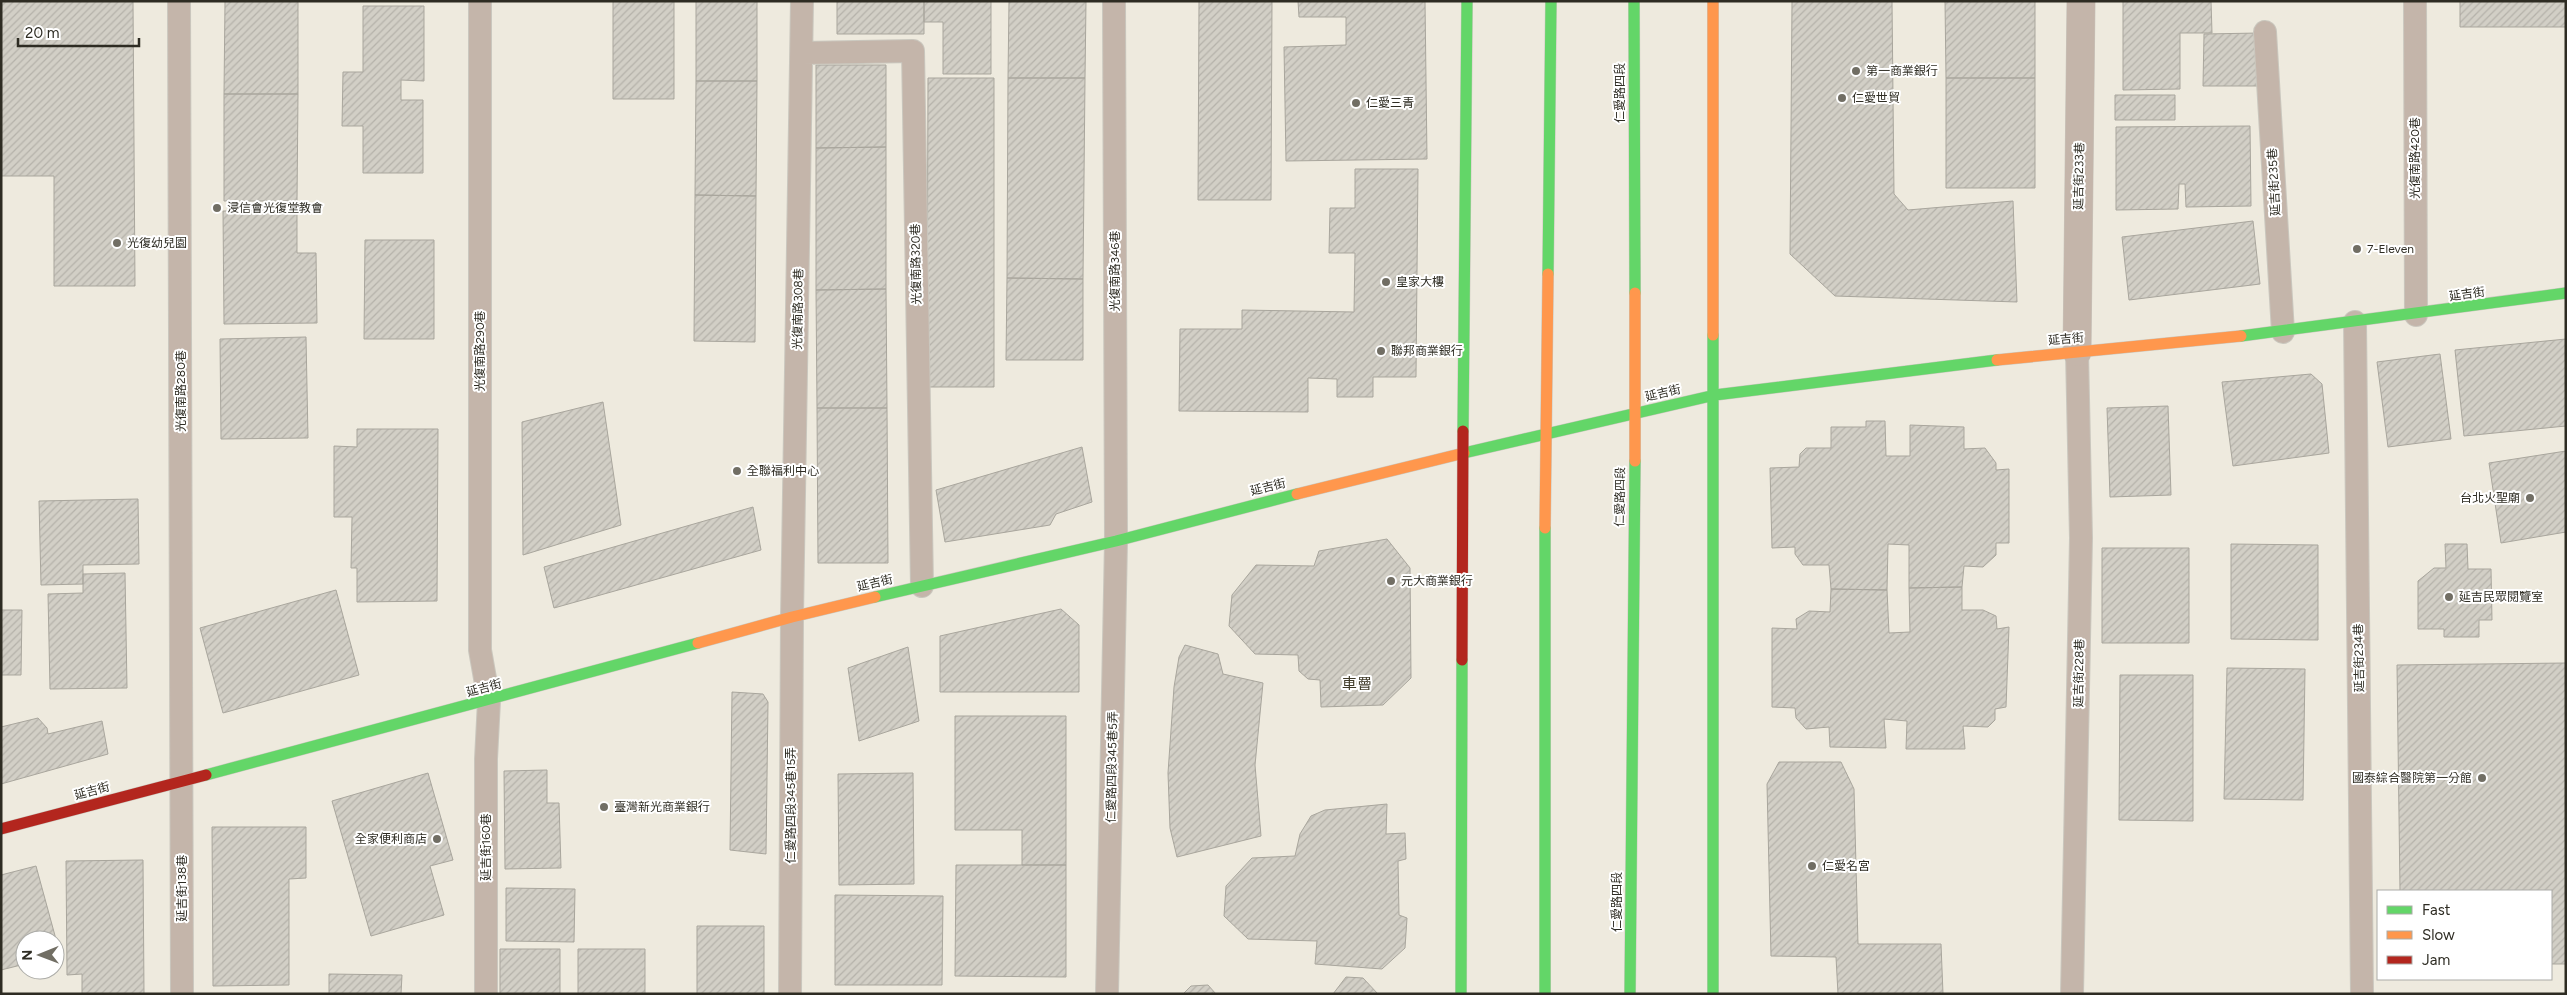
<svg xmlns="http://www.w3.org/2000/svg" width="2567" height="995" font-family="Figtree,'Noto Sans TC',sans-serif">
<defs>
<pattern id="building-hatch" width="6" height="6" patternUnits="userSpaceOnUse" patternTransform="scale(1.25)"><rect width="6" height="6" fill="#d2cfc6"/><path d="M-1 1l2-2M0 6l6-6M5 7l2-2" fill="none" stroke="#b5b2aa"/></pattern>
</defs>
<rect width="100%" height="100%" fill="#eeeade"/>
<path fill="url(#building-hatch)" stroke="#a9a69d" d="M1 1H133L135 286H54V176H1Z
M225 1H298V94H224Z
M613 1H674V99H613Z
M696 1H757V81H696Z
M837 1H924V34H837Z
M924 1H991V74H943V22H924Z
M1009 1H1086L1085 78H1008Z
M1199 1H1272L1271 200H1198Z
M1298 1H1425L1427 159 1286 161 1284 47 1346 45V17H1299Z
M1792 1H1892L1894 194 1908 210 2013 201 2017 302 1835 296 1790 254Z
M1945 1H2035V78H1946Z
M2123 1H2211L2212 33H2180V89L2123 90Z
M2460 1H2566V27H2460Z
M363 6H424V81L401 80V100H423V173H363V126H342L343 72H363Z
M2259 33 2260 86H2203L2204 34Z
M816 65H886V147L816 148Z
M928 78H994V387H927Z
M1008 78H1085L1083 279 1007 278Z
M1946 78H2035V188H1946Z
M696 81H757L756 196 695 195Z
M224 94H298L297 201H224Z
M2115 95H2175V120H2115Z
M2250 126 2251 206 2186 207 2185 184H2179L2178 209 2116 210V127Z
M886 147V289L816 290V148Z
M1355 169H1418L1416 377H1373V397H1337V379L1308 378V412L1179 411 1180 329H1242V310L1354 312 1355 253H1329L1330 208H1355Z
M695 195 756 196 755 342 694 341Z
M297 210V253H316L317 323 224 324 223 211Z
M2253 221 2260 284 2129 300 2122 237Z
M365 240H434V339H364Z
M1007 278 1083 279V360H1006Z
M886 289 887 408H817L816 290Z
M306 337 308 438 221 439 220 339Z
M2566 339V426L2464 436 2455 350Z
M2440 354 2451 439 2388 447 2377 362Z
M2311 374 2322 384 2329 453 2233 466 2222 382Z
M603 402 621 525 523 555 522 422Z
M2168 406 2171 495 2110 497 2107 408Z
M817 408H887L888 563H818Z
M1866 421H1885L1886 456H1910V425L1964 427V449L1985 448 1996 463V470L2009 469V543H1996V555L1983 567 1964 566 1962 587 1909 588V545L1888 544 1887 590 1831 589 1829 565H1803L1795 554V547L1772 548 1770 468 1799 467 1800 454 1806 448H1831V427H1866Z
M357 429H438L437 601 357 602V568H351L352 517H334V446L357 447Z
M1082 447 1092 502 1056 514 1050 525 945 542 936 490Z
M2566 451V532L2501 543 2489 463Z
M138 499 139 564 83 565V584L41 585 39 501Z
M753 507 761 550 554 608 544 567Z
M1387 539 1410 568 1411 678 1383 705 1321 707 1320 680 1308 679 1299 671 1298 655 1255 654 1229 626 1232 595 1256 565 1314 566 1319 551Z
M2231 544 2318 545V640L2231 639Z
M2445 544H2467L2468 569H2491L2492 620H2479V637H2444V629H2418V581L2434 568H2446Z
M2102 548H2189V643H2102Z
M125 573 127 688 50 689 48 594 83 593V574Z
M1962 587V610H1983L1996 616 1997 629 2009 627 2006 707 1995 709V720L1988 727 1963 726 1965 749H1906L1907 721 1884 719 1886 748 1830 747 1829 727 1806 729 1796 718 1795 708 1772 707V628L1797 629 1796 619 1809 611 1830 612 1831 589 1887 590 1889 633 1910 632 1909 588Z
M336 590 359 675 223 713 200 628Z
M1061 609 1079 625V692H940V636Z
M1 610H22L21 675H1Z
M1185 645 1218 654 1223 674 1263 683 1255 765 1261 836 1177 857 1170 828 1168 773 1174 687 1179 657Z
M908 647 919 721 859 741 848 668Z
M2566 663V964H2551V891H2400L2397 665Z
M2227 668 2305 669 2303 800 2224 799Z
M2120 675H2193V821L2119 820Z
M732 692 763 694 768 702 766 854 730 850Z
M955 716H1066V865H1022V830H955Z
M38 718 47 728 48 734 102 721 108 754 1 784V727Z
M1779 762H1841L1854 789 1858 944H1941L1943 994H1838L1836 957 1771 956 1767 784Z
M547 770V803H559L561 868 505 869 504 771Z
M428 773 453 860 430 866 444 915 371 936 332 801Z
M913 773 914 884 839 885 838 774Z
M1387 804 1386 834 1405 833 1406 859 1398 861 1399 915 1407 918 1405 948 1382 969 1315 964 1317 941 1248 939 1224 916 1226 886 1252 858 1295 856 1300 834 1311 816 1325 810Z
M212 827H306V878L289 879V985L213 986Z
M143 860 144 994H82V974L67 975 66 861Z
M956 865H1066V977L955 976Z
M36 866 60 954 55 956V940H25V964L1 970V875Z
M506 888 575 889 574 942 506 941Z
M835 895 943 896 942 985H835Z
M697 926H764V994H697Z
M500 949H560V994H500Z
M578 949H645V994H578Z
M329 974 402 975 401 994H329Z
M1346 977 1363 978 1378 994H1333Z
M1208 985 1216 994H1183L1191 986Z"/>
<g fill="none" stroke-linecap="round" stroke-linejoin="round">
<g stroke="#cac7be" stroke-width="24">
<path id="lane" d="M179 1 182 994
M480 1V650L489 701 486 759V994
M2415 1 2416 315
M2265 32 2283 332
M803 53 913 51 922 586
M2355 322 2362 994
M790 994 792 617 802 1
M1107 994 1116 541 1114 1
M2072 994 2081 538 2077 352"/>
</g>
<g stroke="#cac7be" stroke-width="29">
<path id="street" d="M2077 352 2081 1"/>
</g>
<g stroke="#cac7be" stroke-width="12">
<path id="fast" d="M1634 1 1635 293
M1548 274 1551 1
M1713 335V994
M2241 336 2566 293
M1463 431 1467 1
M1464 453 1715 395 1997 360
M1545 528V994
M875 597 1116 541 1297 494
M206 775 698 643
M1461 994 1462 660
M1630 994 1635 461"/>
</g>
<g stroke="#cac7be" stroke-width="12">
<path id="slow" d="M1713 1V335
M1997 360 2241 336
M1635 461V293
M1297 494 1464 453
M1545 528 1548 274
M698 643 792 617 875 597"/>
</g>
<g stroke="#cac7be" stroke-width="12">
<path id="jam" d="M1462 660 1463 431
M1 829 206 775"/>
</g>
<use href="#lane" stroke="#c4b5aa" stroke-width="22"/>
<use href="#street" stroke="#c4b5aa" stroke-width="28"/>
<use href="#fast" stroke="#63d668" stroke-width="11"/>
<use href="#slow" stroke="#ff974d" stroke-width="11"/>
<use href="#jam" stroke="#b3261e" stroke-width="11"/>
</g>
<g fill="#716e64" stroke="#fff" stroke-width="2">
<circle cx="1856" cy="71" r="5"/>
<circle cx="1842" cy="98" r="5"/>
<circle cx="1356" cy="103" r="5"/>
<circle cx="217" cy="208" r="5"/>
<circle cx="117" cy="243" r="5"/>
<circle cx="2357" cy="249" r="5"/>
<circle cx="1386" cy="282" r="5"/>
<circle cx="1381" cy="351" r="5"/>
<circle cx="737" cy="471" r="5"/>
<circle cx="2530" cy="498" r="5"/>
<circle cx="1391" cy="581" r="5"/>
<circle cx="2449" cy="597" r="5"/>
<circle cx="2482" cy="778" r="5"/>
<circle cx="604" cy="807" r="5"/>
<circle cx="437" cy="839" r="5"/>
<circle cx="1812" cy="866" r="5"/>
</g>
<g text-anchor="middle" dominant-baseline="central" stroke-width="4" stroke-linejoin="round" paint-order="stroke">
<g font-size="12" fill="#2e2c23" stroke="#fff" text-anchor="start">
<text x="1866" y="71">第一商業銀行</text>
<text x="1852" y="98">仁愛世貿</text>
<text x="1366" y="103">仁愛三青</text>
<text x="227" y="208">浸信會光復堂教會</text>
<text x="127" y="243">光復幼兒園</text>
<text x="2367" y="249">7-Eleven</text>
<text x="1396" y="282">皇家大樓</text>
<text x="1391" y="351">聯邦商業銀行</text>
<text x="747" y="471">全聯福利中心</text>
<text x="2520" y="498" text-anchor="end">台北火聖廟</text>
<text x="1401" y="581">元大商業銀行</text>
<text x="2459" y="597">延吉民眾閱覽室</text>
<text x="2472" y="778" text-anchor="end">國泰綜合醫院第一分館</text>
<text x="614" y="807">臺灣新光商業銀行</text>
<text x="427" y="839" text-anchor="end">全家便利商店</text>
<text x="1822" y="866">仁愛名宮</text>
</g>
<g font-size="12" fill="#2e2c23" stroke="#fff">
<text transform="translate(1620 93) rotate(-90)">仁愛路四段</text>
<text transform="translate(2415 158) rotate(-90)">光復南路420巷</text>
<text transform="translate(2079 176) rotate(-89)">延吉街233巷</text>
<text transform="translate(2274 182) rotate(-93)">延吉街235巷</text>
<text transform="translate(916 264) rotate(-91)">光復南路320巷</text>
<text transform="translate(1115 271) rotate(-90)">光復南路346巷</text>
<text transform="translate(2467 294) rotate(-8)">延吉街</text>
<text transform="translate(798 309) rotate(-89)">光復南路308巷</text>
<text transform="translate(2066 339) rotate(-5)">延吉街</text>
<text transform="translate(480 351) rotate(-90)">光復南路290巷</text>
<text transform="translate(181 391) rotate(-90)">光復南路280巷</text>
<text transform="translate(1663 393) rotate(-13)">延吉街</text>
<text transform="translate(1268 487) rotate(-14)">延吉街</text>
<text transform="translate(1620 497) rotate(-89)">仁愛路四段</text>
<text transform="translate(875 583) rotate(-13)">延吉街</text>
<text transform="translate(2359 658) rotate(-91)">延吉街234巷</text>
<text transform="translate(2079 673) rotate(-89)">延吉街228巷</text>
<text transform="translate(484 688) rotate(-15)">延吉街</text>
<text transform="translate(1112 767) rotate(-89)">仁愛路四段345巷5弄</text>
<text transform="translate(92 791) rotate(-15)">延吉街</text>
<text transform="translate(791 805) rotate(-90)">仁愛路四段345巷15弄</text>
<text transform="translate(486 847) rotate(-90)">延吉街160巷</text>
<text transform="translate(182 888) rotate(-90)">延吉街138巷</text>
<text transform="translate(1617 902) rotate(-90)">仁愛路四段</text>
</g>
<g font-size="15" fill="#403b29" stroke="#fff">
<text x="1357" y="684">車罾</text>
</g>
</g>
<rect width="2567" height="995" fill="none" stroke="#2e2c23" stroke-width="5"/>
<rect x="2377" y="890" width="175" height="90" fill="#ffffff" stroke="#ababa7"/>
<rect x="2387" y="906" width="25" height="8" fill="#63d668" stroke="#ababa7"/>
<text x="2422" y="915" font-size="15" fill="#2e2c23">Fast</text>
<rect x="2387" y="931" width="25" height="8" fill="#ff974d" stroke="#ababa7"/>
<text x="2422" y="940" font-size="15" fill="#2e2c23">Slow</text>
<rect x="2387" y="956" width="25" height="8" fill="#b3261e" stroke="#ababa7"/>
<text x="2422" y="965" font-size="15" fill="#2e2c23">Jam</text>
<g transform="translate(40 955) rotate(269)"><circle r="24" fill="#ffffff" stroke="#ababa7"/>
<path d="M0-4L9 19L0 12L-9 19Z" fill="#716e64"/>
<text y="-8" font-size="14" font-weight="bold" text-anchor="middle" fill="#2e2c23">N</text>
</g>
<path d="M18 38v8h121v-8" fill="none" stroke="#2e2c23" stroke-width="2.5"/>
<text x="25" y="38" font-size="15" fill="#2e2c23" stroke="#ffffff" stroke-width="4" paint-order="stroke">20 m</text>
</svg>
